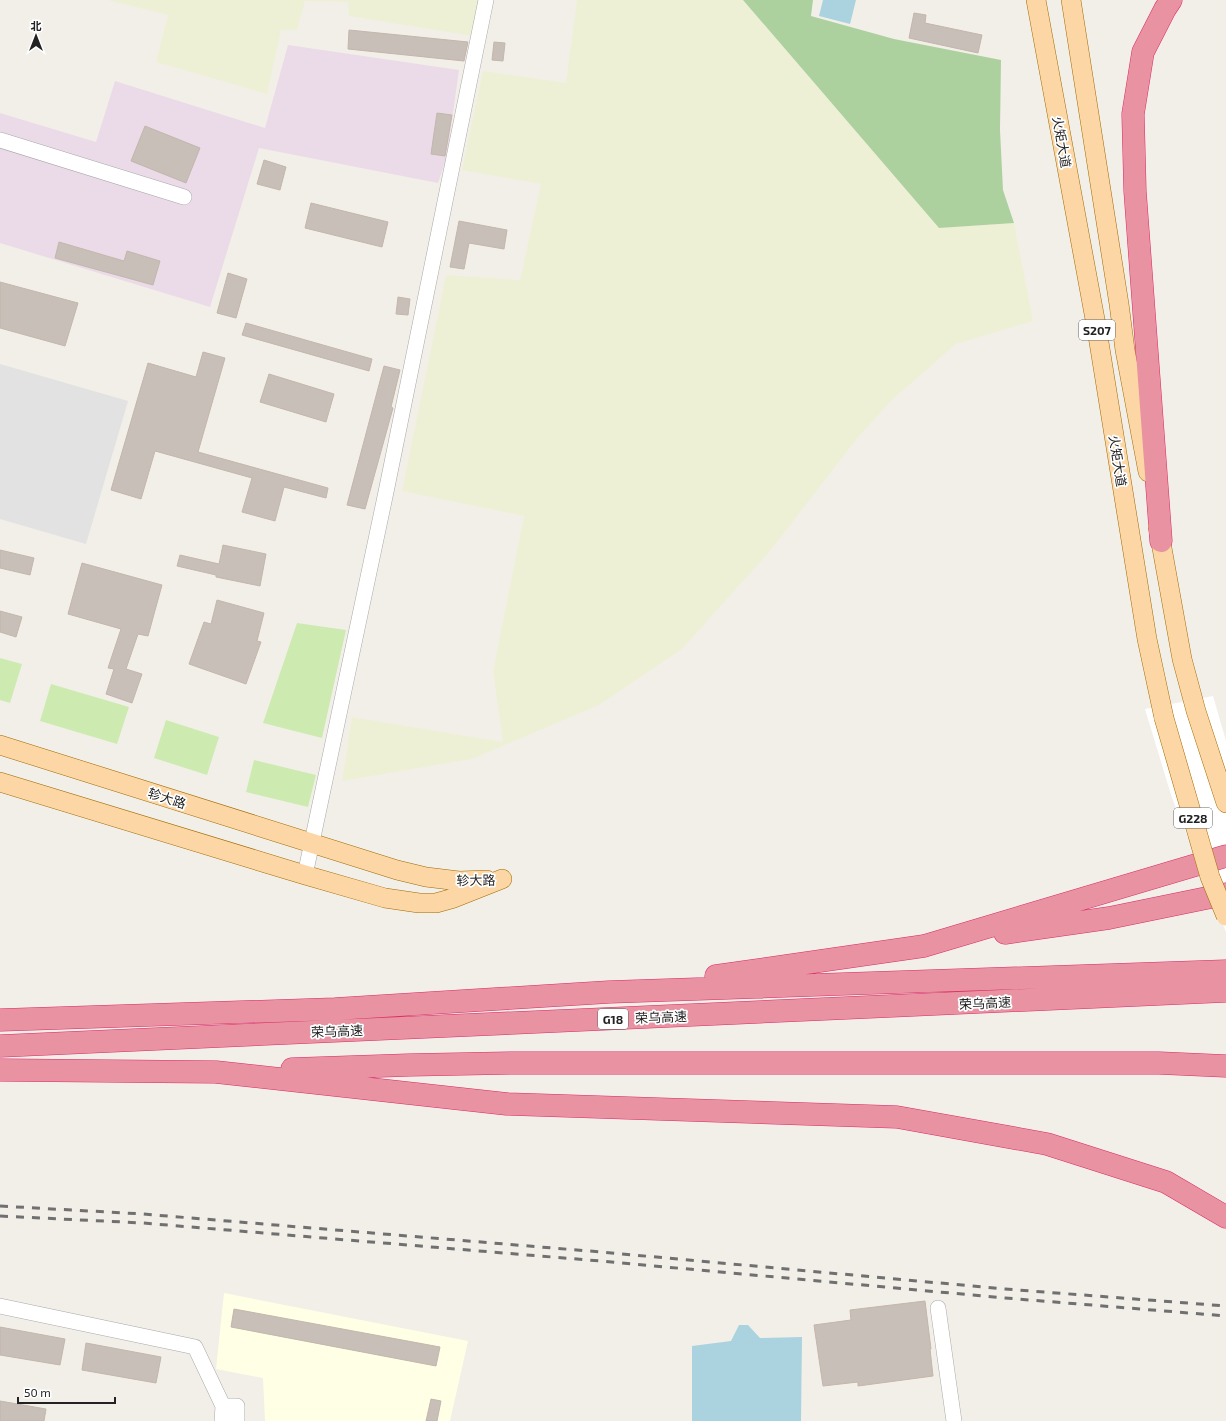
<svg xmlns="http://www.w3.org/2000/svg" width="1226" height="1421" font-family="'Exo 2','Noto Sans SC',sans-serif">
<rect width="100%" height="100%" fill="#f2efe9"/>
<path fill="#ebdbe8" d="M288 45 459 70 447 156 438 183 259 148 210 307 0 243V113L96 142 115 81 265 128Z"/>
<path fill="#ffffe5" d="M224 1293 468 1341 450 1421H265L263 1378 216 1369Z"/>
<path fill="#eef0d5" d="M108 0H486L479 37 349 16 348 2 305 1 297 30H281L267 94 156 62 168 15Z
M577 0H743L939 228 1014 223 1033 321 956 344 893 399 859 436 770 551 682 649 599 705 472 759 342 781 352 717 503 742 493 671 524 516 402 491 446 275 520 280 541 184 462 170 483 71 566 83Z"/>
<path fill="#cdebb0" d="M297 623 346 630 322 738 263 723Z
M0 658 22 664 10 703 0 700Z
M51 684 129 707 117 744 40 721Z
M166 720 219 737 207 775 154 758Z
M254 760 316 775 308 807 246 792Z"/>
<path fill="#add19e" d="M743 0H813L811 16 894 39 1001 60 1000 130 1003 190 1014 223 939 228Z"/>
<path fill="#e2e2e2" d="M0 364 128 401 86 544 0 519Z"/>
<path fill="#aad3df" d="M823 0H856L850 24 819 16Z
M739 1325H748L760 1338 802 1337 801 1421H692V1346L731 1341Z"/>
<path fill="#fff" d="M1213 696 1226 741V932L1172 798 1145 709Z"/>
<path fill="#c7bfb8" stroke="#c4b6ab" d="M914 13 926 15 925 23 982 35 978 53 909 38Z
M349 30 468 42 464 61 348 49Z
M494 42 505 43 503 61 492 60Z
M437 113 452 115 445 156 431 154Z
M145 126 200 148 186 183 131 161Z
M264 160 286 167 280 190 257 184Z
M311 203 388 222 382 247 305 228Z
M459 221 507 230 504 249 469 243 464 269 450 267Z
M59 242 124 261 127 251 160 261 153 285 55 258Z
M228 273 247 279 236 318 217 313Z
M0 282 78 303 65 346 0 328Z
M398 297 410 299 408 315 396 314Z
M246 323 372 359 369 371 242 335Z
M203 352 225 358 198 452 328 488 326 498 284 487 275 521 242 512 252 478 155 451 141 499 111 490 148 363 196 377Z
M384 366 400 370 391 407 393 408 365 509 347 505Z
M269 374 334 394 326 422 260 402Z
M223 545 266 554 260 586 216 577V575L177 566 180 555 219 564Z
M0 550 34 558 30 575 0 568Z
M82 563 162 585 148 636 138 634 126 669 142 674 132 703 106 694 114 669 108 668 121 629 68 614Z
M217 600 264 613 257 641 261 642 246 684 189 664 204 622 211 624Z
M0 611 22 617 16 637 0 632Z
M925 1301 931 1349H930L933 1376 858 1386V1382L823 1386 814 1325 851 1320 850 1310Z
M234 1309 440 1347 436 1366 231 1327Z
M0 1327 65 1339 60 1365 0 1355Z
M86 1343 161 1357 156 1383 82 1370Z
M431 1399 441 1401 437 1421H426Z
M0 1401 46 1409 44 1421H0Z"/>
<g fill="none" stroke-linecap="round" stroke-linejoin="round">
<g stroke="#a9a9a9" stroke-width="16">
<path id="minor" d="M0 140 184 197
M305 875 386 492 486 0
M0 1306 195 1347 223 1406 222 1421
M938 1308 954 1421
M223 1406H237V1421"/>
</g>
<g stroke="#a06b00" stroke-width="20">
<path id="major" d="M1036 0 1097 330 1147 639 1164 718
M1071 0 1119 304 1125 350 1148 472
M1158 526 1182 659 1196 711 1226 803
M0 745 397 870 426 877 459 881 487 880
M0 782 305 875 385 898 419 903H436L454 898 502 879"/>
</g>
<g stroke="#dc2a67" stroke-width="23">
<path id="highway" d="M1161 541 1135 191 1133 114 1143 52 1165 9 1171 0
M1005 933 1109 918 1226 894
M716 976 924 946 1226 856
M0 1020 335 1009 609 992 1226 971
M0 1046 1226 991
M292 1069 409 1065 511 1063H1159L1226 1066
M0 1070 216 1072 507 1104 897 1117 1047 1144 1166 1182 1226 1217"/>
</g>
<use href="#minor" stroke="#fff" stroke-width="15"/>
<use href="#major" stroke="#fcd6a4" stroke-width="19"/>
<use href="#highway" stroke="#e892a2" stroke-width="22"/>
<path stroke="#707070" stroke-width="3" stroke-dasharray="8 8" stroke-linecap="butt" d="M0 1206 143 1214 601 1252 1005 1289 1226 1306
M0 1216 143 1223 600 1261 1005 1298 1226 1316"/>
<g stroke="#a06b00" stroke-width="20" stroke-linecap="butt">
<path id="major-bridge" d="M1164 718 1210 877 1226 916"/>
</g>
<use href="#major-bridge" stroke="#fcd6a4" stroke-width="19"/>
</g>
<g text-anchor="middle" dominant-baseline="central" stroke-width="3.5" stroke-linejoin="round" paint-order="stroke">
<g fill="#fff" stroke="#646464" stroke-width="1">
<rect x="1079" y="320" width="36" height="20" rx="3"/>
<rect x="1174" y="808" width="38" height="20" rx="3"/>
<rect x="598" y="1009" width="30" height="20" rx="3"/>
</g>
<g font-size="12" font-weight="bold" fill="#222">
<text x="1097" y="330">S207</text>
<text x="1193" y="818">G228</text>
<text x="613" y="1019">G18</text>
</g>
<g font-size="13" fill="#222" stroke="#fff">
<text transform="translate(1062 142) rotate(80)">火矩大道</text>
<text transform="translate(1118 461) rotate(81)">火矩大道</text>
<text transform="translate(167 798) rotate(18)">轸大路</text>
<text transform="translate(476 880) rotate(-1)">轸大路</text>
<text transform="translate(985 1003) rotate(-3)">荣乌高速</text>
<text transform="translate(661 1017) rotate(-2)">荣乌高速</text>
<text transform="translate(337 1031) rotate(-2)">荣乌高速</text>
</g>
</g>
<g transform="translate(36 36)" stroke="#ffffff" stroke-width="3" paint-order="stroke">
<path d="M0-3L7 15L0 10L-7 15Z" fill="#222222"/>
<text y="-6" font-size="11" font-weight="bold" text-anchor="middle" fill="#222222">北</text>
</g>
<path d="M18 1397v6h97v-6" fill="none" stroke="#222222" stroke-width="2"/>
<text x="24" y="1397" font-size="12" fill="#222222" stroke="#ffffff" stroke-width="3" paint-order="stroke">50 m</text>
</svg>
